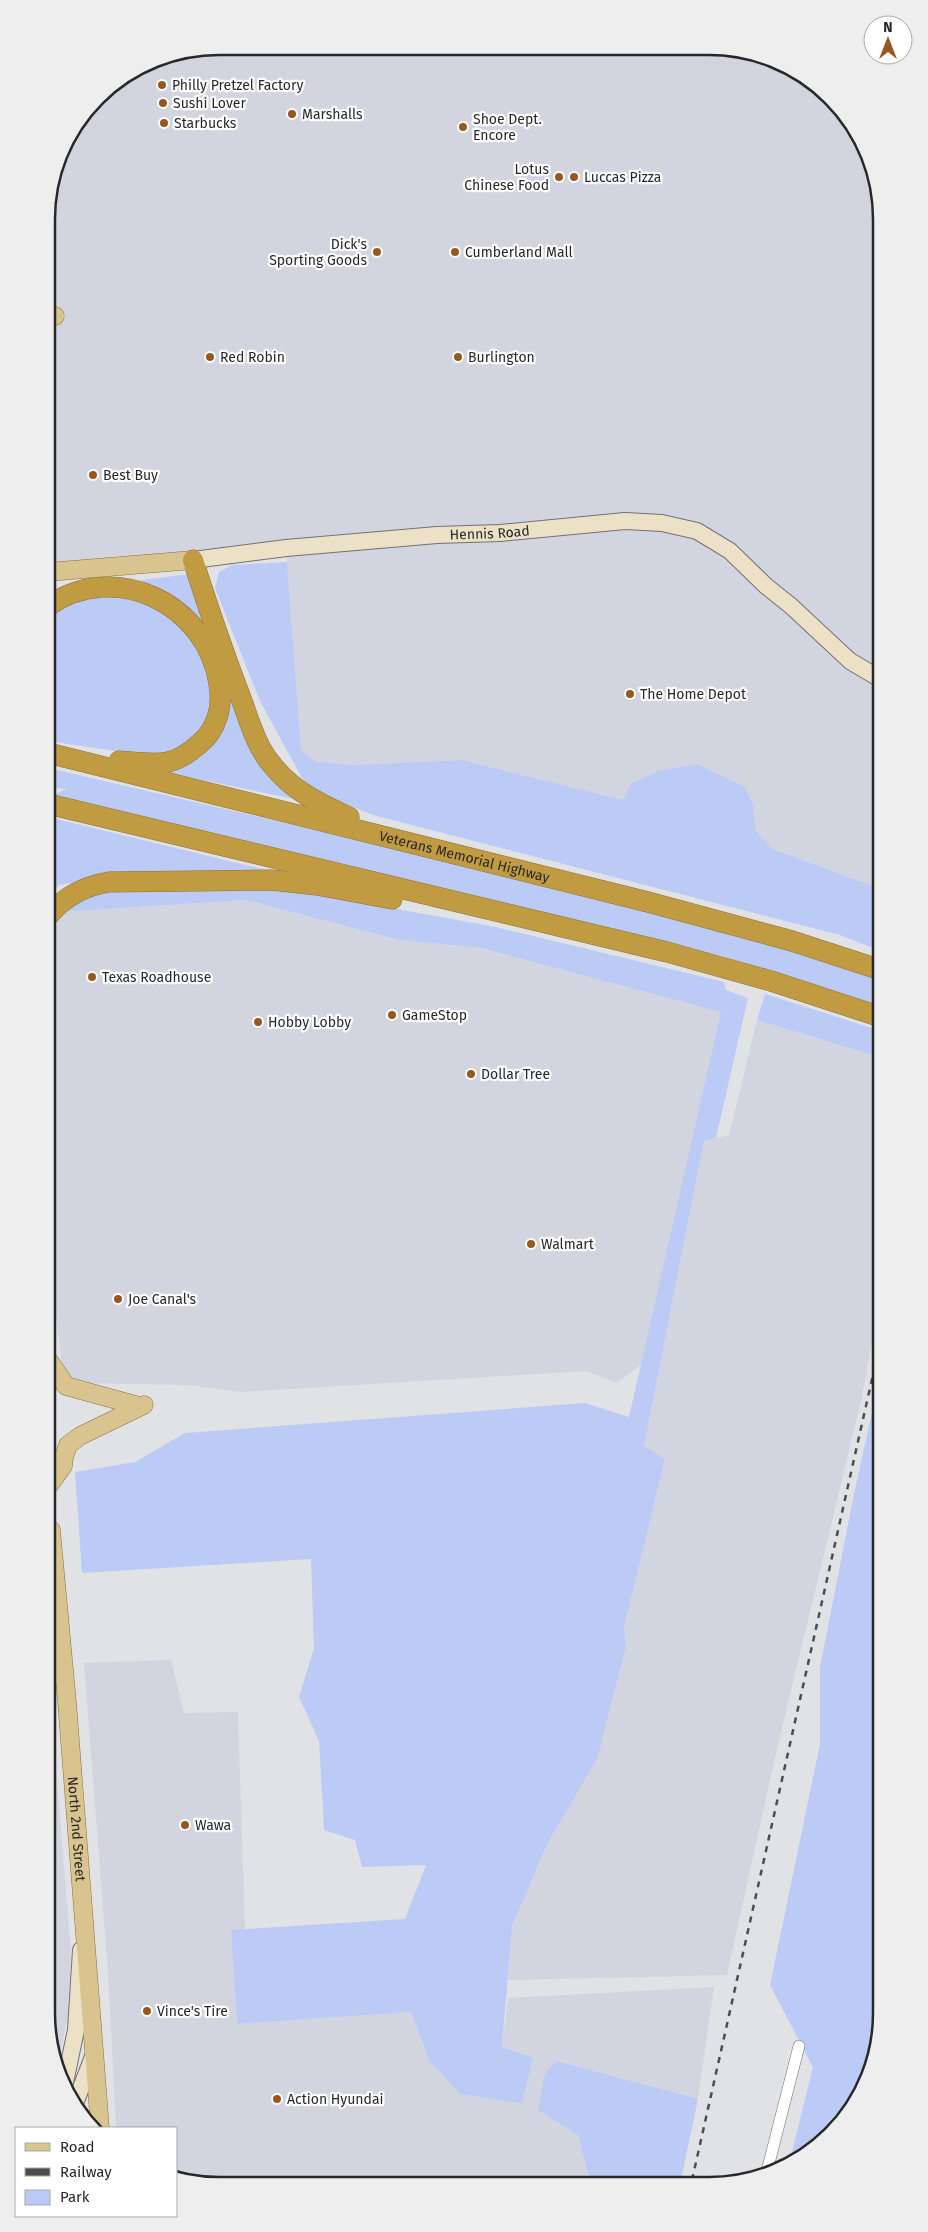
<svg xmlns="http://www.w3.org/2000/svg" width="928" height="2232" font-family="'Fira Sans',sans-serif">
<rect width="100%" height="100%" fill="#e0e2e5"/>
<path fill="#d2d5df" d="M219 46 743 50 823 89 859 132 876 174 878 888 773 849 756 831 753 805 658 771 633 783 623 800 462 760 355 765 317 762 301 750 286 548 48 572 47 207 64 142 105 89 153 59Z
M246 900 399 940 479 948 722 1012 641 1365 617 1383 586 1371 240 1392 189 1385 76 1383 62 1367 50 1259 49 925 60 912Z
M757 1020 879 1057V1306L861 1401 776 1753 727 1975 508 1980 512 1927 548 1842 626 1646 624 1626 644 1446 704 1141 729 1135Z
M171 1660 184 1713 238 1712 245 1930 231 1931 237 2024 411 2012 429 2060 502 2047 508 1998 714 1987 698 2099 557 2061 538 2110 578 2135 590 2181 185 2182 176 2178V2128H116L108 1972 84 1663Z
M51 1707 71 1953 68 2015 57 2069 52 2058Z"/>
<path fill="#bccbf5" d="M287 562 301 750 317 762 355 765 462 760 623 800 632 783 658 771 697 764 745 787 753 805 756 831 773 849 878 888V950L840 935 373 815 314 791 302 778 260 701 215 588 219 572 232 565Z
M189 574 209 633 172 596 126 582Z
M114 592 169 609 206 659 211 692 205 724 190 746 156 757 48 741V615L72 599Z
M229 680 299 800 159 771 206 752 224 723Z
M48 768 573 890 842 963 878 976V1006L722 956 49 796 67 789 48 787Z
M48 817 275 872 129 873 59 885 49 896Z
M154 888H282L496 927 724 982 726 990 748 998 716 1138 704 1141 644 1446 665 1459 624 1626 626 1646 597 1759 548 1842 512 1927 502 2047 533 2058 522 2103 460 2094 429 2060 411 2012 237 2024 231 1930 405 1919 426 1865 362 1867 355 1840 324 1830 319 1741 299 1697 314 1648 311 1559 82 1573 75 1472 135 1462 185 1433 585 1403 629 1417 721 1012 480 948 399 940 246 900 60 912 92 893Z
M765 994 878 1030 879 1057 757 1020Z
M879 1380 881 2024 869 2079 839 2127 805 2157 789 2164 813 2067 770 1985 820 1744V1667L854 1494Z
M557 2061 698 2099 681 2180 590 2181 578 2135 538 2110 545 2073Z"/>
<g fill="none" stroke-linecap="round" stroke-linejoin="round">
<g stroke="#707174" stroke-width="12">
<path id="street" d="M766 2175 799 2046"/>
</g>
<g stroke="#707174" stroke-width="18">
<g id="secondary">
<path id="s1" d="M193 560 286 548 437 535 500 533 625 521 662 523 697 531 730 551 766 586 791 606 850 661 877 677"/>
<path d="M64 2087 76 2030 81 1950"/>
<path d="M74 2106 94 2054"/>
</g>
</g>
<g stroke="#8b7339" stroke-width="19">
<g id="primary">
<path d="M47 314 55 316"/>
<path d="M48 572 193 560"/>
<path d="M50 1362 66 1386 135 1405"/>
<path d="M50 1484 63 1466 64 1457 68 1445 80 1436 144 1405"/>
<path id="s2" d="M51 1530 67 1702 100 2128"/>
</g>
</g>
<g stroke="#8b7339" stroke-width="21">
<g id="highway">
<path d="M193 560C208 607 224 654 242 701 250 723 257 748 273 766 293 791 320 804 349 817"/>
<path d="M48 606C116 559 207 604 219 684 223 707 217 730 198 745 189 753 180 759 168 762 153 765 135 762 119 761"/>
<path id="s3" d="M48 753 648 902 792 941 878 969"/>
<path d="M48 804 667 952 771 981 878 1016"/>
<path d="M49 915C65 896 84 886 109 882L272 880 317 885 392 899"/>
</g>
</g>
<use href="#street" stroke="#fff" stroke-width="11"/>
<use href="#secondary" stroke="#ece1c6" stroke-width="16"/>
<use href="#primary" stroke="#d9c38e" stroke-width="18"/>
<use href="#highway" stroke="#c09b42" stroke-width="20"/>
<path stroke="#4d4d4f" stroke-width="2.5" stroke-dasharray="6 6" stroke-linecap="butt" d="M692 2180 879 1348"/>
</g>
<g fill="#975820" stroke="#fff" stroke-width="2">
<circle cx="162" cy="85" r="5"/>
<circle cx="163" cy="103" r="5"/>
<circle cx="292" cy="114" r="5"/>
<circle cx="164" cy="123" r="5"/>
<circle cx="463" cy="127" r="5"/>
<circle cx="559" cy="177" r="5"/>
<circle cx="574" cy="177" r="5"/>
<circle cx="377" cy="252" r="5"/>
<circle cx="455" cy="252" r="5"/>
<circle cx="210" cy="357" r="5"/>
<circle cx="458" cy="357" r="5"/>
<circle cx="93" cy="475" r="5"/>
<circle cx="630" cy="694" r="5"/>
<circle cx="92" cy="977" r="5"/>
<circle cx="392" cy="1015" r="5"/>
<circle cx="258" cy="1022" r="5"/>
<circle cx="471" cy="1074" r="5"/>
<circle cx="531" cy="1244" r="5"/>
<circle cx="118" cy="1299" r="5"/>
<circle cx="185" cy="1825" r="5"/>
<circle cx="147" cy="2011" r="5"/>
<circle cx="277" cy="2099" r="5"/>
</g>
<g text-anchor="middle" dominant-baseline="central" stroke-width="4.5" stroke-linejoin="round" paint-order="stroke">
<g font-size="14" fill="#282829" stroke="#fff" text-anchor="start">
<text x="172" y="85">Philly Pretzel Factory</text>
<text x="173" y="103">Sushi Lover</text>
<text x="302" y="114">Marshalls</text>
<text x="473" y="119">Shoe Dept.<tspan x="473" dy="16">Encore</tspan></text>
<text x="174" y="123">Starbucks</text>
<text x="549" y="169" text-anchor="end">Lotus<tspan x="549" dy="16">Chinese Food</tspan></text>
<text x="584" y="177">Luccas Pizza</text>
<text x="367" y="244" text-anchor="end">Dick's<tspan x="367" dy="16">Sporting Goods</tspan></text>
<text x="465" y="252">Cumberland Mall</text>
<text x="220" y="357">Red Robin</text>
<text x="468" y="357">Burlington</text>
<text x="103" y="475">Best Buy</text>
<text x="640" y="694">The Home Depot</text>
<text x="102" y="977">Texas Roadhouse</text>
<text x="402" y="1015">GameStop</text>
<text x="268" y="1022">Hobby Lobby</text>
<text x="481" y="1074">Dollar Tree</text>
<text x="541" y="1244">Walmart</text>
<text x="128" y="1299">Joe Canal's</text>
<text x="195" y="1825">Wawa</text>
<text x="157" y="2011">Vince's Tire</text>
<text x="287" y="2099">Action Hyundai</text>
</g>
<g font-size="14" fill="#282829" stroke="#fff">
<text stroke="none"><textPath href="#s1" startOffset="298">Hennis Road</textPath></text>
<text stroke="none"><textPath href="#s3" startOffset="429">Veterans Memorial Highway</textPath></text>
<text stroke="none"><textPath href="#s2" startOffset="300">North 2nd Street</textPath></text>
</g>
</g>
<path d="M0 0H928V2232H0ZM219 55H709A164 164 0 0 1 873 219V2013A164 164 0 0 1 709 2177H219A164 164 0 0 1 55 2013V219A164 164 0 0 1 219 55Z" fill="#eee" fill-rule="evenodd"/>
<path fill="none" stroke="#282829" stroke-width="2.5" d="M219 55H709A164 164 0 0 1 873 219V2013A164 164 0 0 1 709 2177H219A164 164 0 0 1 55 2013V219A164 164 0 0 1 219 55Z"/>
<rect x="15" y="2127" width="162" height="90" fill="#ffffff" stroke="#a9a9a9"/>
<rect x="25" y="2143" width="25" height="8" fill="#d9c38e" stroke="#a9a9a9"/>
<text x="60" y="2152" font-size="15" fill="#282829">Road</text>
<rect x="25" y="2168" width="25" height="8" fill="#4d4d4f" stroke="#a9a9a9"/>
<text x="60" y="2177" font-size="15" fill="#282829">Railway</text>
<rect x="25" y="2190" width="25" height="15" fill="#bccbf5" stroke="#a9a9a9"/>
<text x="60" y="2202" font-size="15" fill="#282829">Park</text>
<g transform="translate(888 40)"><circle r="24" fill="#ffffff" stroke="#a9a9a9"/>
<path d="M0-4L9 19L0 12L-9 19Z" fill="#975820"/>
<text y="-8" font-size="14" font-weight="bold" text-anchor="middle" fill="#282829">N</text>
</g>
</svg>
